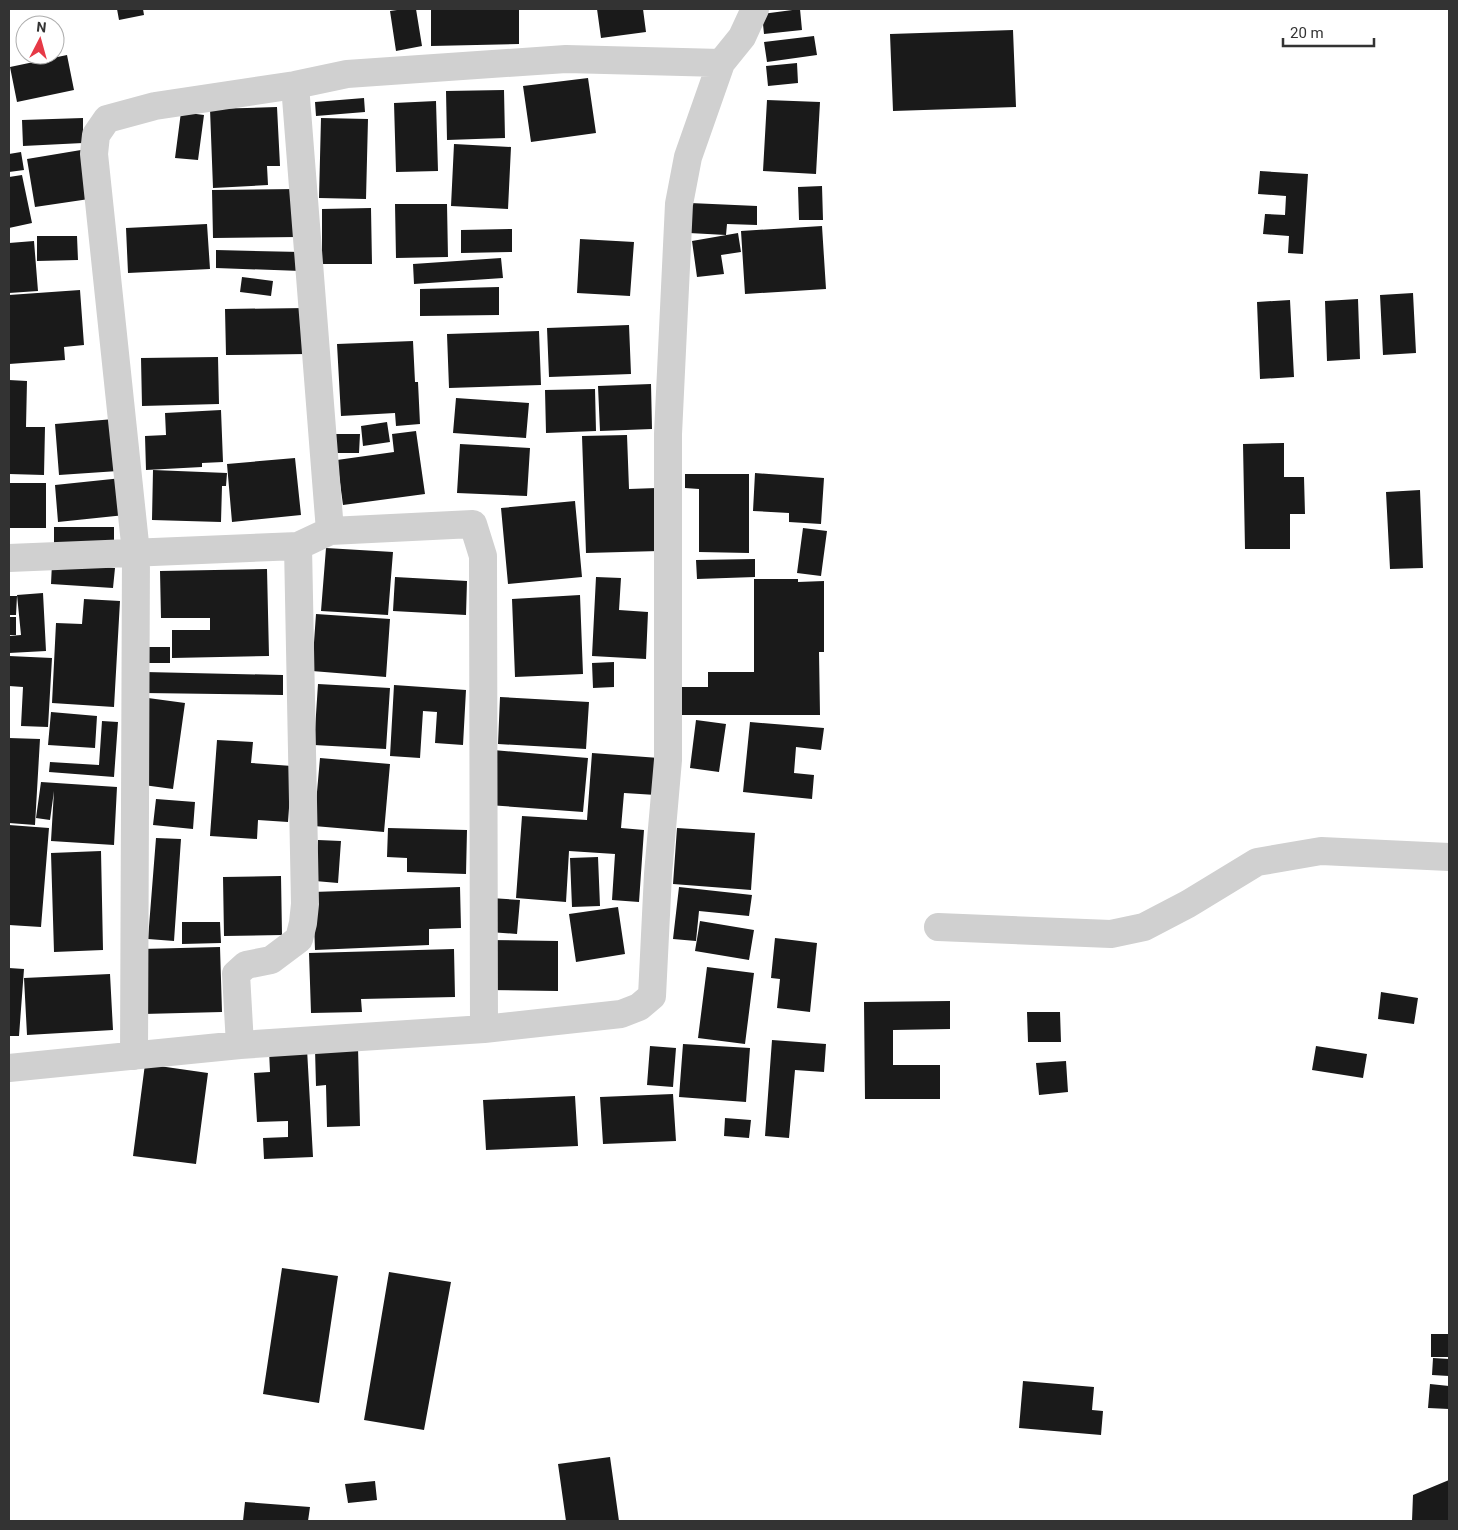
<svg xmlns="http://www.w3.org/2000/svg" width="1458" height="1530" font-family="Roboto,sans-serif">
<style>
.building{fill:#1a1a1a}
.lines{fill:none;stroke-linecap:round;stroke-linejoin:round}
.street{stroke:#d0d0d0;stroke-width:28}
</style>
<rect width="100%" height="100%" fill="#fff"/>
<!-- building -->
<path class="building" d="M117,9H143L144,15L119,20Z
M404,9H416L422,46L396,51L390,11Z
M431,9H519V44L431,46Z
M597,9H643L646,32L601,38Z
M800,9L802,30L764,34L762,14Z
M1013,30L1016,107L893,111L890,34Z
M814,36L817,55L767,62L764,42Z
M67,55L74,90L17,102L10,67Z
M797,63L798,83L768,86L766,66Z
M588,78L596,133L531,142L523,86Z
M504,90L505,138L447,140L446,91Z
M364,98L365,112L316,116L315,102Z
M767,100L820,102L816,174L763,171Z
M436,101L438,171L396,172L394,103Z
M277,107L280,166H267L268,185L213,188L210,109Z
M181,112L204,115L198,160L175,158Z
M83,118V143L23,146L22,120Z
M321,118L368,119L366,199L319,198Z
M454,144L511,147L508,209L451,206Z
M81,150L89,199L35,207L27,159Z
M21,152L24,170L9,172V154Z
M1260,171L1308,174L1303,254L1288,253L1289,236L1263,234L1265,214L1285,215L1286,196L1258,194Z
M22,175L32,223L9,228V177Z
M822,186L823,220H799L798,187Z
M297,189V237L213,238L212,190Z
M690,203L757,206V225L727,224L726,235L689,233Z
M395,204H447L448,257L396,258Z
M371,208L372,264H322V209Z
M207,224L210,269L128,273L126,228Z
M822,226L826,289L745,294L741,231Z
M512,229V252L461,253V230Z
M738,233L741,252L721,255L724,274L697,277L692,241Z
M37,236H77L78,260L37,261Z
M580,239L634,242L630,296L577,293Z
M34,241L38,291L9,293V243Z
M216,250L301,252V271L216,268Z
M501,258L503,278L414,284L413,264Z
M242,277L273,281L271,296L240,292Z
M499,287V315L420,316V289Z
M80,290L84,345L64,347L65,360L9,364V295Z
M1413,293L1416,353L1383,355L1380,295Z
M1358,299L1360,359L1327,361L1325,301Z
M1290,300L1294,377L1260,379L1257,302Z
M306,308V354L226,355L225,309Z
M629,325L631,374L549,377L547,328Z
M539,331L541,385L449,388L447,334Z
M413,341L415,382H418L420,424L396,426L395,413L341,416L337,344Z
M218,357L219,404L142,406L141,358Z
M9,380L27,381L26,427H45L44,475L9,474Z
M651,384L652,429L600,431L598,386Z
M595,389L596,431L546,433L545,390Z
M456,398L529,403L526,438L453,433Z
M221,410L223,462L202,463V467L146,470L145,436L166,435L165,413Z
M114,419L118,471L59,475L55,424Z
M387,422L390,442L363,446L361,426Z
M416,431L425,494L343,505L337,460L394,452L392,434Z
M333,434H360L359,453H332Z
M627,435L629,489L657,488L659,551L586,553L582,436Z
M1284,443V477H1304L1305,514H1290V549H1245L1243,444Z
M460,444L530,448L527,496L457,493Z
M295,458L301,515L232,522L227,464Z
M153,470L227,473L226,486H222L221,522L152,520Z
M755,473L824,478L821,524L789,522V513L753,511Z
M685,474H749V553L699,552V489L685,488Z
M122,478L125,515L58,522L55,485Z
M9,483H46V528H9Z
M1420,490L1423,568L1390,569L1386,492Z
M575,501L582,577L508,584L501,508Z
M54,527H114V551H54Z
M803,528L827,531L821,576L797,573Z
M326,548L393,552L388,615L321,611Z
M755,559V577L697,579L696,560Z
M52,563L115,568L113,588L51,584Z
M267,569L269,656L172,658V630H210V618H161L160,571Z
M395,577L467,581L466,615L393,611Z
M596,577L621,578L619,610L648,612L646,659L592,656Z
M754,579H798V582L824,581V652H819L820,715H681L680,687H708V672H754Z
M43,593L46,651L9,653V636L21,635L17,595Z
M580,595L583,674L515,677L512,599Z
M9,596H17L16,615H9Z
M84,599L120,601L114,707L52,703L56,623L82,624Z
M316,614L390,619L386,677L312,671Z
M9,617H16V635H9Z
M146,647H170V663H146Z
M9,656L52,658L48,727L21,726L23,687L9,686Z
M614,662V687L593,688L592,663Z
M145,672L283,675V695L144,693Z
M318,684L390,688L386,749L314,745Z
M394,685L466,690L463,745L435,743L437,712L423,711L420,758L390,756Z
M500,697L589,702L586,749L498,744Z
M148,698L185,703L173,789L136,784Z
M51,712L97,716L95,748L48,745Z
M696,720L726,724L719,772L690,768Z
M102,721L118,722L114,777L49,772L50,762L99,765Z
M750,722L824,728L821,750L796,747L794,773L814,775L812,799L743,792Z
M9,738L40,739L35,825L9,823Z
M217,740L253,742L251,763L292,766L288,822L258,820L257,839L210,836Z
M493,750L588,758L583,812L488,805Z
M592,753L659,758L656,795L624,793L621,828L644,830L639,902L612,900L615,854L569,851L566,902L516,898L522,816L587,820Z
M320,758L390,764L384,832L314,826Z
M41,782L117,787L114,845L51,841L54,791L50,820L36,818Z
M156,799L195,802L193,829L153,825Z
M9,825L49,828L41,927L9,925Z
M388,828L467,830L466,874L407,872V858L387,857Z
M677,828L755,833L751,890L673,884Z
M156,838L181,839L174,941L148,939Z
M318,840L341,841L338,883L315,881Z
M101,851L103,950L54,952L51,853Z
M598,857L600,906L572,907L570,858Z
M281,876L282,935L224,936L223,877Z
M460,887L461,928L429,929V945L315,950L313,892Z
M679,887L752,895L749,916L699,911L696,941L673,939Z
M491,898L520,900L517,934L489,932Z
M618,907L625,954L576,962L569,914Z
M700,921L754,930L749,960L695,951Z
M182,922H220L221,943L182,944Z
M775,938L817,943L810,1012L777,1008L780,979L771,978Z
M486,940L558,941V991L485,990Z
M220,947L222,1012L143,1014L141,949Z
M454,949L455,997L361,999L362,1012L311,1013L309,953Z
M707,967L754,973L745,1044L698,1038Z
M9,968L24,969L19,1036H9Z
M110,974L113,1030L27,1035L24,978Z
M1381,992L1418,998L1414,1024L1378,1019Z
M950,1001V1029L893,1030V1065H940V1099H865L864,1002Z
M1027,1012H1060L1061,1042H1028Z
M772,1040L826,1044L824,1072L795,1070L789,1138L765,1136Z
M683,1044L750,1048L746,1102L679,1097Z
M650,1046L676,1048L673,1087L647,1085Z
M1316,1046L1367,1054L1363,1078L1312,1070Z
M358,1047L360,1126L327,1127L326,1085L316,1086L315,1049Z
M307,1049L313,1157L264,1159L263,1138L288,1137V1121L257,1122L254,1073L270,1072L269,1050Z
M1066,1061L1068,1092L1039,1095L1036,1063Z
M145,1064L208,1073L196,1164L133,1156Z
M673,1094L676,1141L603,1144L600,1097Z
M575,1096L578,1146L486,1150L483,1100Z
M725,1118L751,1120L749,1138L724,1136Z
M282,1268L338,1276L319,1403L263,1394Z
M389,1272L451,1282L424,1430L364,1420Z
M1431,1334H1449V1357H1431Z
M1433,1358L1449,1359V1376L1432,1375Z
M1023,1381L1094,1387L1092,1410L1103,1411L1101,1435L1019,1428Z
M1430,1384L1449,1386V1409L1428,1408Z
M610,1457L619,1521H566L558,1464Z
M1449,1480V1521H1412L1413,1495Z
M375,1481L377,1500L348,1503L345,1484Z
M245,1502L310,1507L308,1521H243Z"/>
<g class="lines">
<!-- street -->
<path class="street" d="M295,85L330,531
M9,558L298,546L330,531L473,524L483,556L484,1029
M938,927L1111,934L1144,927L1188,904L1257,862L1321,851L1449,857
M240,1045L236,974L246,965L271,960L299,939L303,923L305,904L298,546
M134,1056L136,553L94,154L96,135L107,119L155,106L295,85L347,74L566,59L721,63
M9,1068L240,1045L484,1029L621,1014L639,1007L652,996L658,874L668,760V434L679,204L688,157L721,63L742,37L755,9"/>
</g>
<!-- border -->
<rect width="1458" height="1530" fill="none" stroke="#333333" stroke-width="20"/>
<!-- north arrow -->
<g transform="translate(40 40) rotate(6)"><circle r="24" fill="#ffffff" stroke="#adadad"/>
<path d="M0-4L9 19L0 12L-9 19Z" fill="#e63946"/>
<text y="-8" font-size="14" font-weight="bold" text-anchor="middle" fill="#333333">N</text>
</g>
<!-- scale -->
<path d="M1283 38v8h91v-8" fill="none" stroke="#333333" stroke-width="2.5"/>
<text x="1290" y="38" font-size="15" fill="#333333" stroke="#ffffff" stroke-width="4" paint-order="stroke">20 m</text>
</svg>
